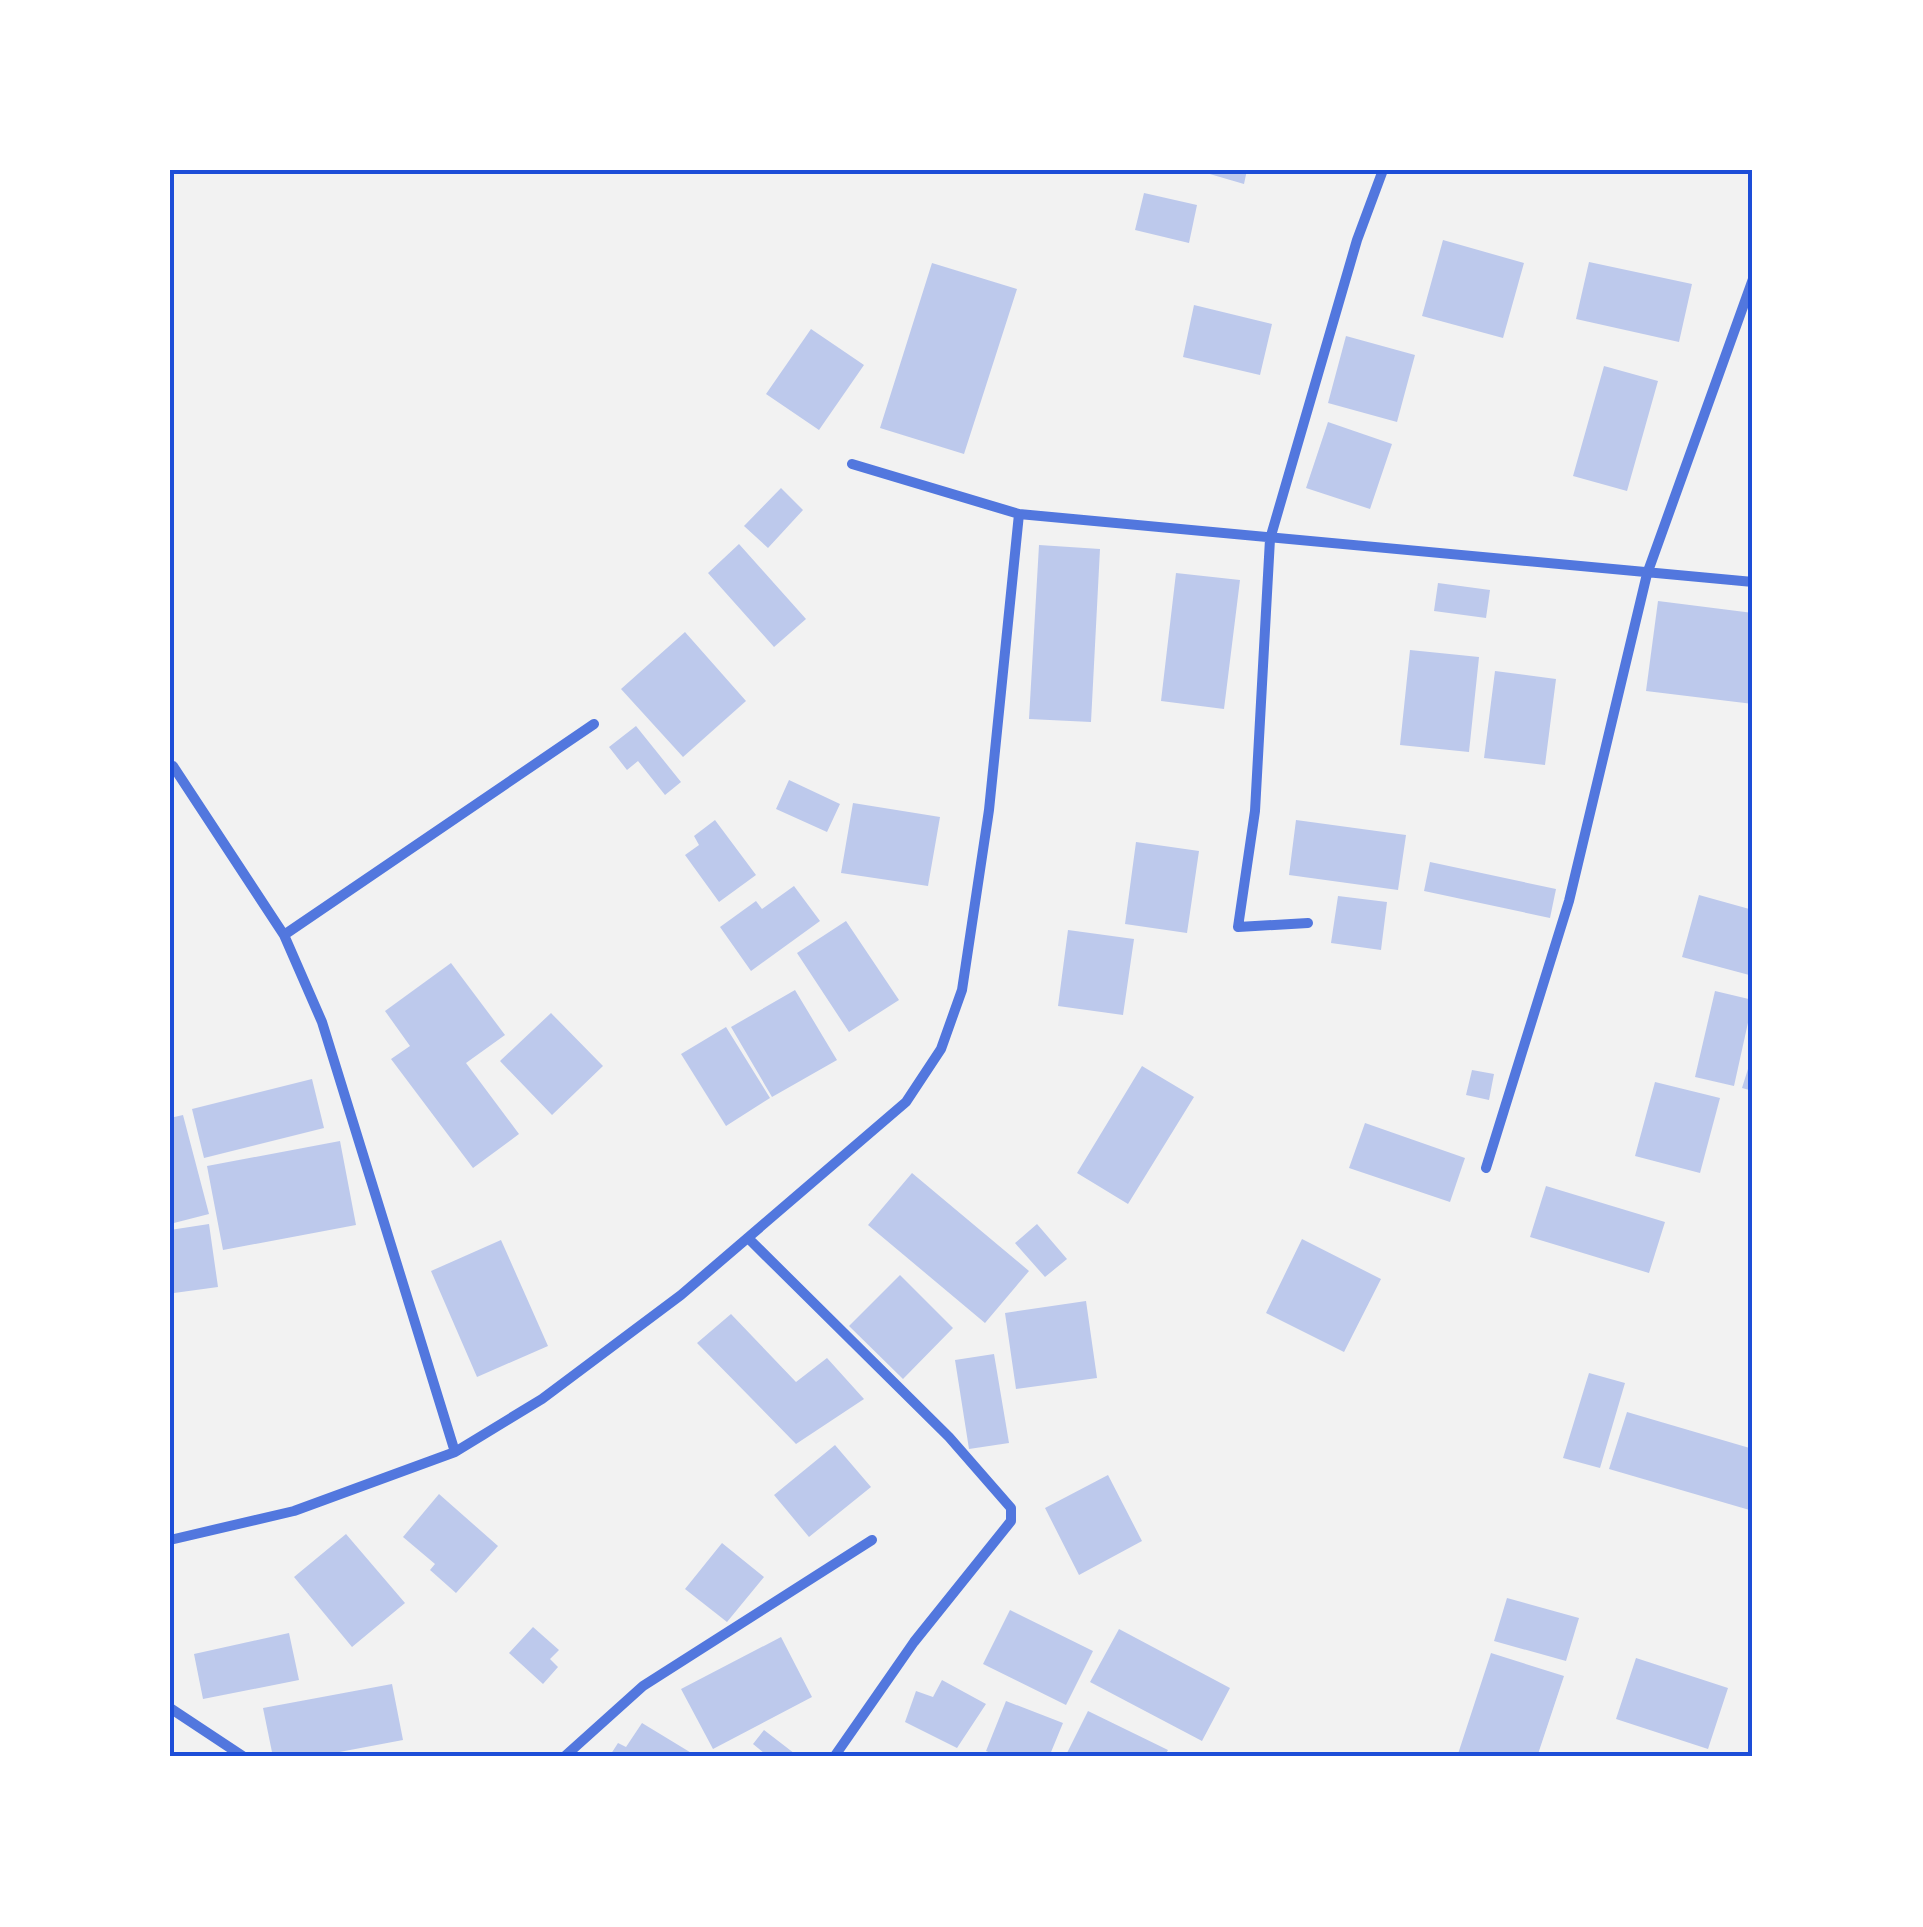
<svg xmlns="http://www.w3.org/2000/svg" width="1923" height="1927" font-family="Georgia,serif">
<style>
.building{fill:#bdc9ec}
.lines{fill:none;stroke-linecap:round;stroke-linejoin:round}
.minor{stroke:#5277de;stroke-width:10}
.neatline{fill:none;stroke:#1d4ed8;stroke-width:4}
</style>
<rect width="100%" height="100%" fill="#f2f2f2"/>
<!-- building -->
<path class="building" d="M1196,170H1247L1244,184Z
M1144,193L1197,205L1189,243L1135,230Z
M1443,240L1524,263L1503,338L1422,316Z
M1589,262L1692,284L1679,342L1576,319Z
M932,263L1017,289L964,454L880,428Z
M1194,305L1272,324L1260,375L1183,357Z
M811,329L864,365L819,430L766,394Z
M1346,336L1415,355L1397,422L1328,403Z
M1604,366L1658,381L1627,491L1573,476Z
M1328,422L1392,444L1370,509L1306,488Z
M781,488L803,510L768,548L744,526Z
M739,544L806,619L774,647L708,573Z
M1039,545L1100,549L1091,722L1029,719Z
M1176,573L1240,580L1224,709L1161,701Z
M1438,583L1490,590L1486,618L1434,611Z
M1658,601L1753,613V704L1646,691Z
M685,632L746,701L683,757L621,689Z
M1410,650L1479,657L1469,752L1400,745Z
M1495,671L1556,679L1545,765L1484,758Z
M636,726L681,782L665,795L638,761L627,770L609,747Z
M789,780L840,804L827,832L776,809Z
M853,803L940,817L928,886L841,873Z
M715,820L756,875L719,902L685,855L699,845L694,836Z
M1296,820L1406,835L1398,890L1289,875Z
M1136,842L1199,851L1187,933L1125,924Z
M1430,862L1556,889L1550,918L1424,891Z
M794,886L820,921L751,971L720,927L756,901L762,909Z
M1699,895L1753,910V976L1682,957Z
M1338,896L1387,902L1381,950L1331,943Z
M846,921L899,1000L849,1032L797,953Z
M1068,930L1134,939L1123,1015L1058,1006Z
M451,963L505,1035L466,1063L519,1134L473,1168L391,1059L410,1046L385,1011Z
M795,990L837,1060L772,1097L731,1027Z
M1715,991L1753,1000L1734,1086L1695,1077Z
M551,1013L603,1066L552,1115L500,1061Z
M726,1027L770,1098L726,1126L681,1054Z
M1753,1053V1091L1742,1088Z
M1142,1066L1194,1097L1128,1204L1077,1173Z
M1472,1070L1494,1074L1489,1100L1466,1095Z
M312,1079L324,1128L204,1158L192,1109Z
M1655,1082L1720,1098L1700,1173L1635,1156Z
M183,1115L209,1214L170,1224V1118Z
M1365,1123L1465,1158L1450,1202L1349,1168Z
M340,1141L356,1225L223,1250L207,1166Z
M912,1173L1029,1271L985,1323L868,1225Z
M1546,1186L1665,1222L1649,1273L1530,1237Z
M209,1224L218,1287L174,1293L170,1230Z
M1037,1224L1067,1259L1045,1277L1015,1243Z
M1302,1239L1381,1279L1344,1352L1266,1313Z
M501,1240L548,1346L477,1377L431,1271Z
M900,1275L953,1328L903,1379L849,1326Z
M1086,1301L1097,1378L1016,1389L1005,1313Z
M731,1314L796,1382L827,1358L864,1399L796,1444L697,1343Z
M994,1354L1009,1443L969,1449L955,1360Z
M1589,1373L1625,1383L1600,1468L1563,1458Z
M1627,1412L1753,1449V1511L1609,1469Z
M835,1445L871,1487L809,1537L774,1495Z
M1108,1475L1142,1541L1079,1575L1045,1508Z
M439,1494L498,1546L456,1593L430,1570L435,1564L403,1537Z
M346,1534L405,1603L352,1647L294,1577Z
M722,1543L764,1577L727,1622L685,1589Z
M1507,1598L1579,1618L1566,1661L1494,1641Z
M1010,1610L1093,1651L1066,1705L983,1664Z
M533,1627L559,1650L550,1659L558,1667L543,1684L509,1653Z
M1119,1629L1230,1688L1202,1741L1090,1682Z
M289,1633L299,1680L203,1699L194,1654Z
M781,1637L812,1697L713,1749L681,1689Z
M1491,1653L1564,1676L1537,1757H1457Z
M1636,1658L1728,1688L1708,1749L1616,1719Z
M942,1680L986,1704L957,1748L905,1722L916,1691L933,1697Z
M392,1684L403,1740L313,1757H273L263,1708Z
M1006,1701L1063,1723L1049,1757H1000L986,1751Z
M1088,1711L1168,1750L1164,1757H1065Z
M642,1723L698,1757H609L618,1743L626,1747Z
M764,1730L799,1757H769L753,1744Z"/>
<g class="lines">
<!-- minor -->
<path class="minor" d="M852,464L1019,514L1753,582
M170,767L173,766L284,935L322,1022L455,1452
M1308,923L1238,927L1255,811L1270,539L1357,240L1383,170
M284,935L594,724
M1486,1168L1569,901L1647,574L1753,279
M748,1238L949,1437L1011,1508V1521L914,1642L834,1757
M170,1540L294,1511L455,1452L542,1399L681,1295L906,1102L941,1049L962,990L989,810L1019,514
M170,1708L244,1757
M564,1757L643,1686L872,1540"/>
</g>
<!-- border -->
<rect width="1923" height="1927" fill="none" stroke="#ffffff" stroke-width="345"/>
<rect x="172" y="172" width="1578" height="1582" class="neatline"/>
</svg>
